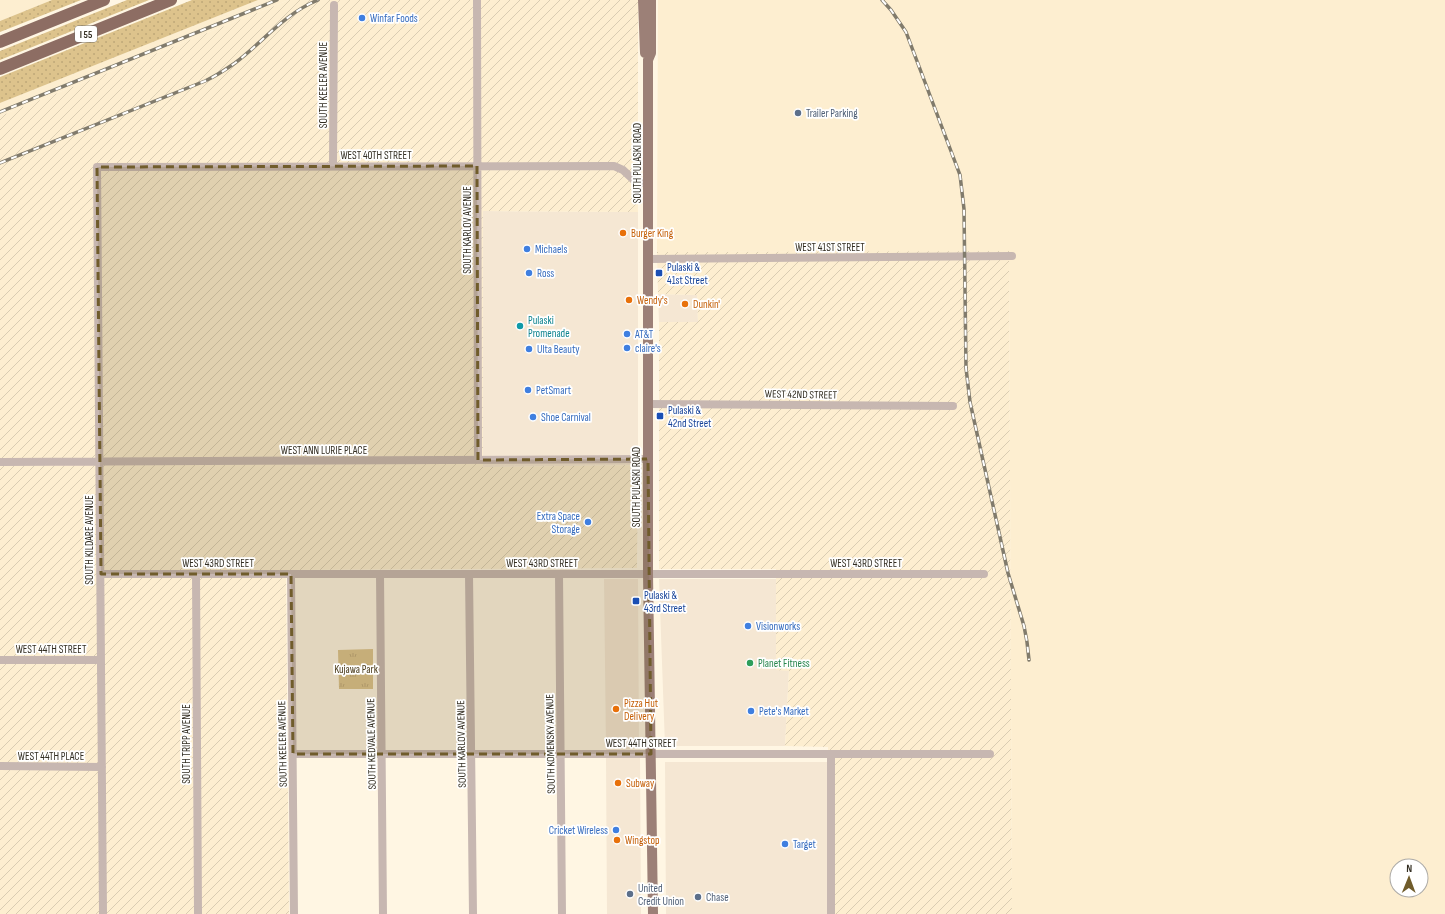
<svg xmlns="http://www.w3.org/2000/svg" width="1445" height="914" font-family="'Sofia Sans Condensed',sans-serif">
<style>
.commercial{fill:#f5e7d3}
.industrial{fill:url(#industrial-furrows)}
.built{fill:#fdeed0;fill-rule:evenodd}
.grass{fill:url(#grass-dots)}
.park{fill:url(#park-tufts)}
.lines{fill:none;stroke-linecap:round;stroke-linejoin:round}
.minor{stroke:#c7b7b1;stroke-width:8}
.major{stroke:#9c8077;stroke-width:10}
.highway{stroke:#8d6d63;stroke-width:12}
.rail-casing{stroke:#817b6c;stroke-width:3.5}
.rail{stroke:#fff;stroke-width:2;stroke-dasharray:6;stroke-linecap:butt}
.marked{fill:#705c2b;fill-opacity:0.2;stroke:#705c2b;stroke-width:3;stroke-dasharray:8 5;stroke-linejoin:round}
.shop-dot{fill:#3f7fe0;stroke:#fff;stroke-width:1.5}
.service-dot{fill:#5c6f8a;stroke:#fff;stroke-width:1.5}
.food-dot{fill:#e8710a;stroke:#fff;stroke-width:1.5}
.transit-dot{fill:#1a4fb4;stroke:#fff;stroke-width:1.5}
.culture-dot{fill:#0f9aa8;stroke:#fff;stroke-width:1.5}
.leisure-dot{fill:#2e9e5b;stroke:#fff;stroke-width:1.5}
.labels{text-anchor:middle;stroke-width:3.5;stroke-linejoin:round;paint-order:stroke}
.shield{fill:#fff;stroke:#706d64;stroke-width:1}
.shield-label{font-size:10px;font-weight:bold;fill:#332e22}
.shop-label{font-size:11px;fill:#366cbe;stroke:#fff;text-anchor:start}
.street-label{font-size:11px;fill:#332e22;stroke:#fff}
.service-label{font-size:11px;fill:#4e5e75;stroke:#fff;text-anchor:start}
.food-label{font-size:11px;fill:#c56008;stroke:#fff;text-anchor:start}
.transit-label{font-size:11px;fill:#164399;stroke:#fff;text-anchor:start}
.culture-label{font-size:11px;fill:#0d838f;stroke:#fff;text-anchor:start}
.leisure-label{font-size:11px;fill:#27864d;stroke:#fff;text-anchor:start}
.park-label{font-size:11px;fill:#493a19;stroke:#fff}
</style>
<defs>
<pattern id="industrial-furrows" width="10" height="10" patternUnits="userSpaceOnUse"><rect width="10" height="10" fill="#fdeed0"/><path d="M-1 1l2-2M0 10L10 0M9 11l2-2" fill="none" stroke="#d9ccb2"/></pattern>
<pattern id="grass-dots" width="8" height="8" patternUnits="userSpaceOnUse"><rect width="8" height="8" fill="#ddc38c"/><path d="M2 2h.1M6 6h.1" fill="none" stroke="#bea878" stroke-width="1.8" stroke-linecap="round"/></pattern>
<pattern id="park-tufts" width="24" height="20" patternUnits="userSpaceOnUse"><rect width="24" height="20" fill="#ddc38c"/><path d="M3 7l-1-3M5 7V3M7 7l1-3M15 17l-1-3M17 17v-4M19 17l1-3" fill="none" stroke="#bea878"/></pattern>
</defs>
<rect width="100%" height="100%" fill="#fff6e3"/>
<!-- commercial -->
<path class="commercial" d="M483,211L638,212V465L483,467Z
M658,294L697,295L698,322H659Z
M604,579H638L639,748L624,750H606Z
M659,579H776V670H789L785,746H665Z
M606,758H640L641,914H607Z
M665,762H828L830,914H666Z"/>
<!-- industrial -->
<path class="industrial" d="M289,0H638V212L483,211V467L638,465L637,568L286,570L289,914H0V116Z
M1009,250L1012,914H830L828,747L785,746L789,671L776,670V569H659V322H698L697,295L658,294L657,252Z"/>
<!-- built -->
<path class="built" d="M0,0H52L0,21Z
M258,0H289L0,116V103Z
M658,0H1445V914H1012L1009,251L657,252ZM1397,866H1421V890H1397Z"/>
<!-- grass -->
<path class="grass" d="M52,0H81L0,32V21Z
M127,0H149L0,60V51Z
M192,0H258L0,103V77Z"/>
<!-- park -->
<path class="park" d="M373,649V689H339L338,650Z"/>
<g class="lines">
<!-- minor -->
<path class="minor" d="M477,0L478,460
M333,166L334,5
M649,259L1012,256
M648,404L953,406
M0,462L648,459
M101,574H984
M196,574L198,914
M291,574L294,914
M380,574L383,914
M469,574L473,914
M559,574L562,914
M0,660H101
M293,754H990
M831,754V914
M0,766L102,767
M103,914L97,167L614,166L623,170L637,183H649"/>
<!-- major -->
<path class="major" d="M643,0L645,53
M651,0V53L648,60V574L653,914"/>
<!-- highway -->
<path class="highway" d="M0,42L104,0
M0,69L171,0"/>
<defs>
<path id="rail" d="M882,0L891,10L906,32L960,175L964,209L966,368L970,402L1008,573L1024,626L1027,642L1029,660
M0,112L277,0
M0,163L205,81C216,76 225,70 235,63C263,42 284,14 318,0"/>
</defs>
<!-- rail casing -->
<use href="#rail" class="rail-casing"/>
<!-- rail -->
<use href="#rail" class="rail"/>
</g>
<!-- marked area -->
<path class="marked" d="M477,166L478,460L648,459L651,754H293L291,574H101L97,167Z"/>
<!-- markers -->
<g class="shop-dot">
<circle cx="362" cy="18" r="4"/>
<circle cx="527" cy="249" r="4"/>
<circle cx="529" cy="273" r="4"/>
<circle cx="627" cy="334" r="4"/>
<circle cx="627" cy="348" r="4"/>
<circle cx="529" cy="349" r="4"/>
<circle cx="528" cy="390" r="4"/>
<circle cx="533" cy="417" r="4"/>
<circle cx="588" cy="522" r="4"/>
<circle cx="748" cy="626" r="4"/>
<circle cx="751" cy="711" r="4"/>
<circle cx="616" cy="830" r="4"/>
<circle cx="785" cy="844" r="4"/>
</g>
<g class="service-dot">
<circle cx="798" cy="113" r="4"/>
<circle cx="630" cy="894" r="4"/>
<circle cx="698" cy="897" r="4"/>
</g>
<g class="food-dot">
<circle cx="623" cy="233" r="4"/>
<circle cx="629" cy="300" r="4"/>
<circle cx="685" cy="304" r="4"/>
<circle cx="616" cy="709" r="4"/>
<circle cx="618" cy="783" r="4"/>
<circle cx="617" cy="840" r="4"/>
</g>
<g class="transit-dot">
<rect x="655" y="269" width="8" height="8" rx="2"/>
<rect x="656" y="412" width="8" height="8" rx="2"/>
<rect x="632" y="597" width="8" height="8" rx="2"/>
</g>
<circle class="culture-dot" cx="520" cy="326" r="4"/>
<circle class="leisure-dot" cx="750" cy="663" r="4"/>
<g class="labels">
<!-- shield labels -->
<rect class="shield" x="75" y="26" width="22" height="16" rx="3"/>
<g class="shield-label">
<text x="86" y="38">I 55</text>
</g>
<!-- shop labels -->
<g class="shop-label">
<text x="370" y="22">Winfar Foods</text>
<text x="535" y="253">Michaels</text>
<text x="537" y="277">Ross</text>
<text x="635" y="338">AT&amp;T</text>
<text x="635" y="352">claire's</text>
<text x="537" y="353">Ulta Beauty</text>
<text x="536" y="394">PetSmart</text>
<text x="541" y="421">Shoe Carnival</text>
<text x="580" y="520" text-anchor="end">Extra Space<tspan x="580" dy="13">Storage</tspan></text>
<text x="756" y="630">Visionworks</text>
<text x="759" y="715">Pete's Market</text>
<text x="608" y="834" text-anchor="end">Cricket Wireless</text>
<text x="793" y="848">Target</text>
</g>
<!-- street labels -->
<g class="street-label">
<text transform="translate(323 85) rotate(-90)" y="4">SOUTH KEELER AVENUE</text>
<text x="376" y="159">WEST 40TH STREET</text>
<text transform="translate(637 163) rotate(-90)" y="4">SOUTH PULASKI ROAD</text>
<text transform="translate(467 230) rotate(-90)" y="4">SOUTH KARLOV AVENUE</text>
<text x="830" y="251">WEST 41ST STREET</text>
<text transform="translate(801 394) rotate(1)" y="4">WEST 42ND STREET</text>
<text x="324" y="454">WEST ANN LURIE PLACE</text>
<text transform="translate(636 487) rotate(-90)" y="4">SOUTH PULASKI ROAD</text>
<text transform="translate(89 540) rotate(-90)" y="4">SOUTH KILDARE AVENUE</text>
<text x="218" y="567">WEST 43RD STREET</text>
<text x="542" y="567">WEST 43RD STREET</text>
<text x="866" y="567">WEST 43RD STREET</text>
<text x="51" y="653">WEST 44TH STREET</text>
<text x="641" y="747">WEST 44TH STREET</text>
<text transform="translate(186 744) rotate(-90)" y="4">SOUTH TRIPP AVENUE</text>
<text transform="translate(282 744) rotate(-91)" y="4">SOUTH KEELER AVENUE</text>
<text transform="translate(371 744) rotate(-91)" y="4">SOUTH KEDVALE AVENUE</text>
<text transform="translate(461 744) rotate(-91)" y="4">SOUTH KARLOV AVENUE</text>
<text transform="translate(550 744) rotate(-91)" y="4">SOUTH KOMENSKY AVENUE</text>
<text x="51" y="760">WEST 44TH PLACE</text>
</g>
<!-- service labels -->
<g class="service-label">
<text x="806" y="117">Trailer Parking</text>
<text x="638" y="892">United<tspan x="638" dy="13">Credit Union</tspan></text>
<text x="706" y="901">Chase</text>
</g>
<!-- food labels -->
<g class="food-label">
<text x="631" y="237">Burger King</text>
<text x="637" y="304">Wendy's</text>
<text x="693" y="308">Dunkin'</text>
<text x="624" y="707">Pizza Hut<tspan x="624" dy="13">Delivery</tspan></text>
<text x="626" y="787">Subway</text>
<text x="625" y="844">Wingstop</text>
</g>
<!-- transit labels -->
<g class="transit-label">
<text x="667" y="271">Pulaski &amp;<tspan x="667" dy="13">41st Street</tspan></text>
<text x="668" y="414">Pulaski &amp;<tspan x="668" dy="13">42nd Street</tspan></text>
<text x="644" y="599">Pulaski &amp;<tspan x="644" dy="13">43rd Street</tspan></text>
</g>
<!-- culture labels -->
<g class="culture-label">
<text x="528" y="324">Pulaski<tspan x="528" dy="13">Promenade</tspan></text>
</g>
<!-- leisure labels -->
<g class="leisure-label">
<text x="758" y="667">Planet Fitness</text>
</g>
<!-- park labels -->
<g class="park-label">
<text x="356" y="673">Kujawa Park</text>
</g>
</g>
<!-- north arrow -->
<g transform="translate(1409 878) rotate(1)"><circle r="19" fill="#ffffff" stroke="#adaba7"/>
<path d="M0-3L7 15L0 10L-7 15Z" fill="#705c2b"/>
<text y="-6" font-size="11" font-weight="bold" text-anchor="middle" fill="#332e22">N</text>
</g>
</svg>
